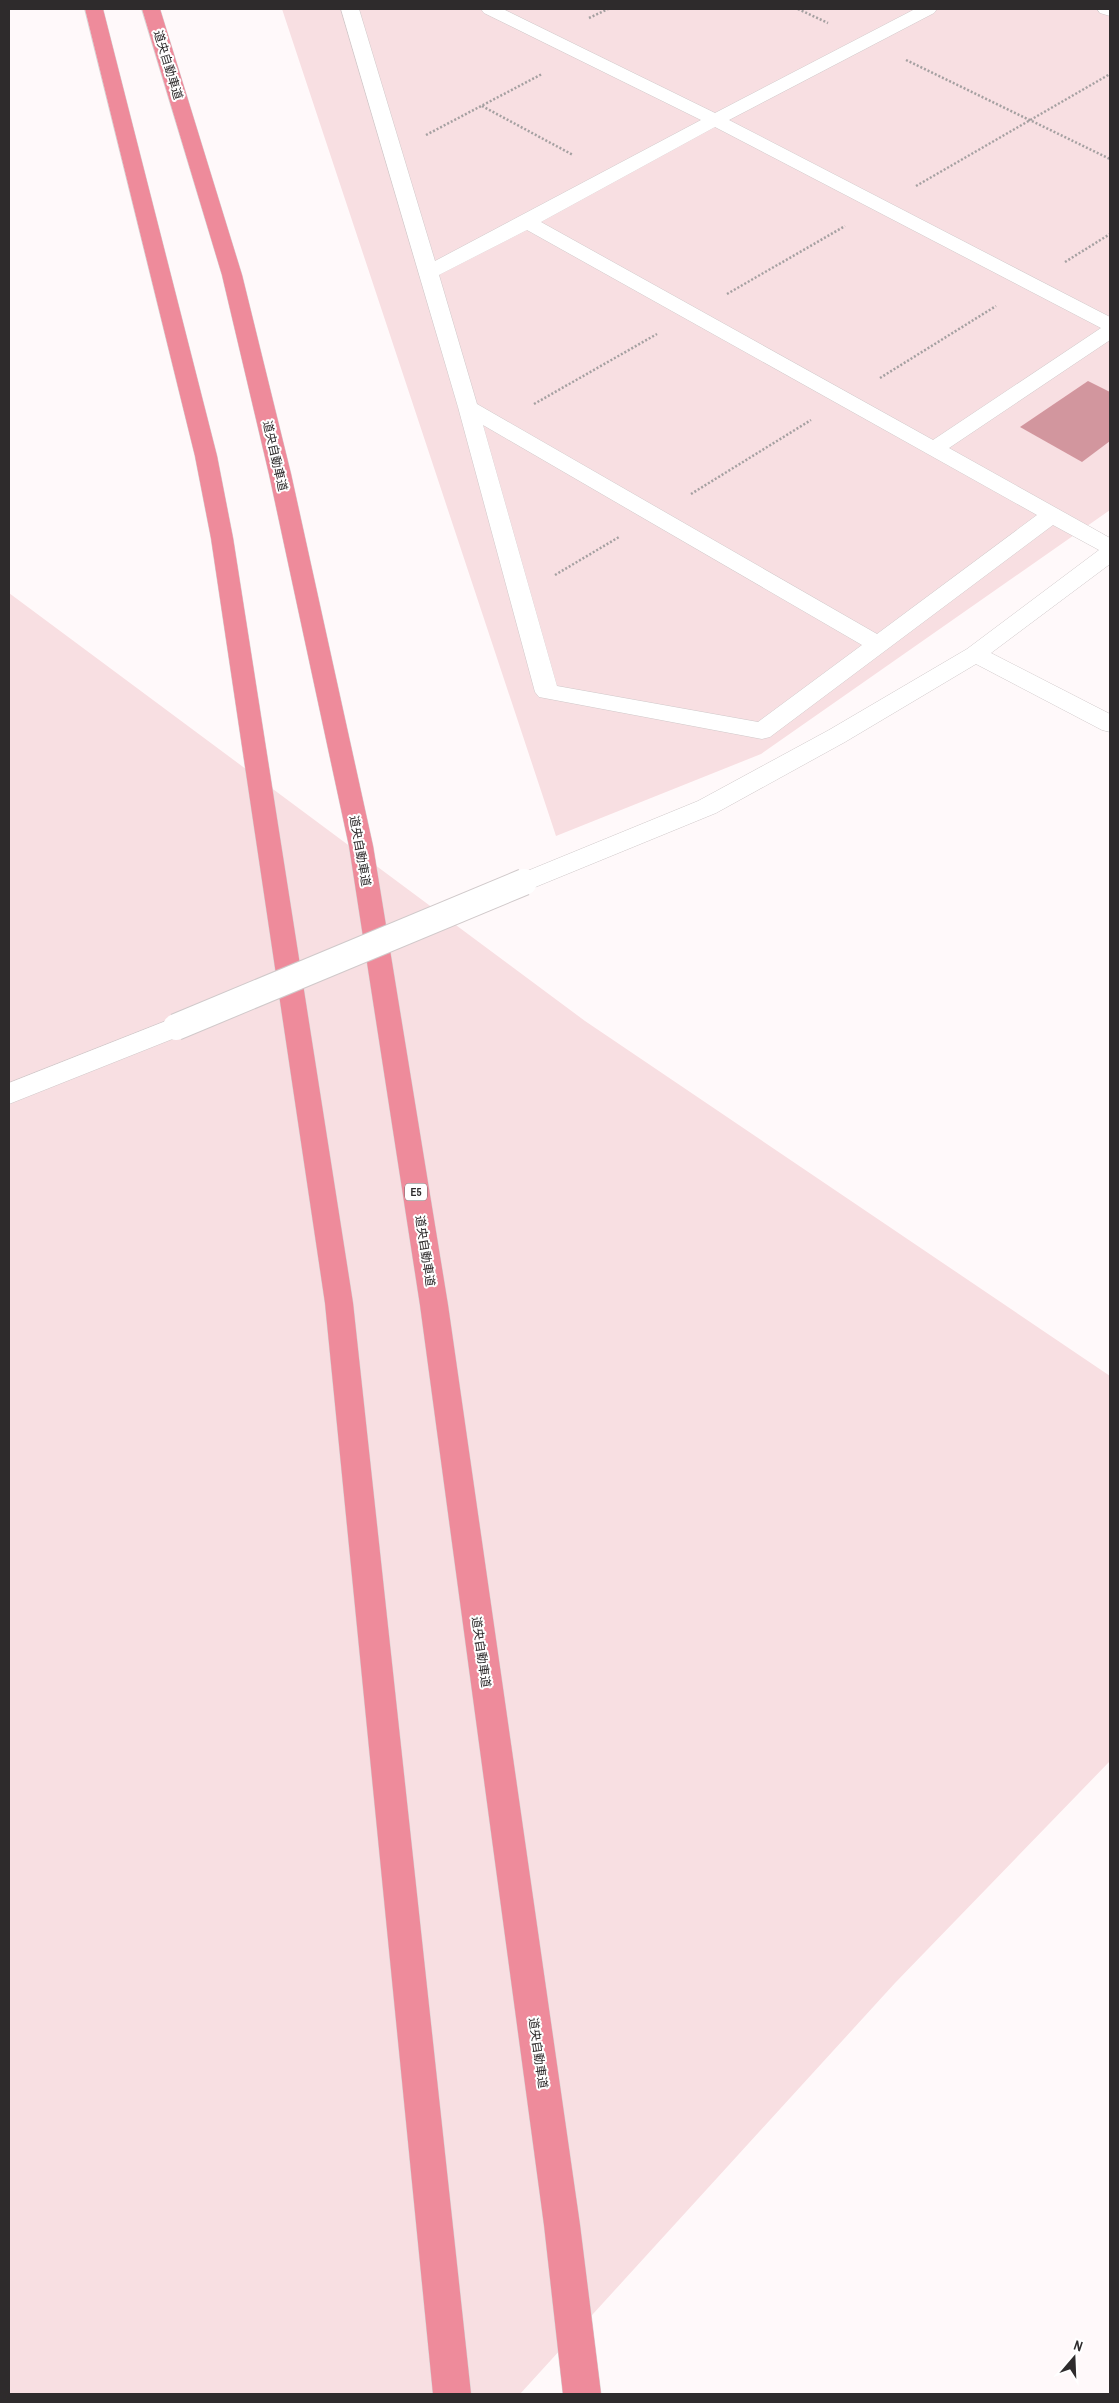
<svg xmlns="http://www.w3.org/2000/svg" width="1119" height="2403" font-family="'Archivo Narrow','Noto Sans JP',sans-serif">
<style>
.green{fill:#f8dfe2}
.water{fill:#d2969e}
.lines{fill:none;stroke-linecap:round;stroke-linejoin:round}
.minor-casing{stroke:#d0c9ca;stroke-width:1}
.highway-casing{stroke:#d5d5d5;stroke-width:1}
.path{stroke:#a5a0a1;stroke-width:2.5;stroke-dasharray:2 2;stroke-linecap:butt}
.minor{fill:#fff;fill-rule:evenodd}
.highway{fill:#ee8b9b;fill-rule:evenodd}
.minor-bridge-casing{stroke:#d0c9ca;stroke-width:28;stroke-linecap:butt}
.minor-bridge{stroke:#fff;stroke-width:26}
.labels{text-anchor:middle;stroke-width:4;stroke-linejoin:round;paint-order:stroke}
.shield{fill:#fff;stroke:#6d6b6b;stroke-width:1}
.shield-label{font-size:11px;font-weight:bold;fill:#2e2b2c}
.street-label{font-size:12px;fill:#2e2b2c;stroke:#fff}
</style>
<rect width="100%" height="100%" fill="#fff9fa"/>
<!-- green -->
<path class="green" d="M282,9H1110V510L761,754L556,836Z
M9,593L585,1021L1110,1376V1761L895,1983L520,2394H9Z"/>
<!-- water -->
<path class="water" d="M1088,381L1110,392V441L1082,462L1020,427Z"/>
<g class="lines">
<defs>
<path id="minor" d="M341,9H359L435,261L701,120L484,13L481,9H503L715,113L915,9H937L934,13L729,120L1110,317V340L949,448L1110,538V564L991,653L1110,714V732L1102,730L976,664L845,742L716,813L533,888L524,891L515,888L512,882L515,876L698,801L829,730L967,649L1099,550L1053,525L770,737L762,739L539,697L535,692L458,407ZM715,127L1101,328L933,440L541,222ZM527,230L1037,515L877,634L477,404L439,275ZM483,425L862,645L758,722L557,686Z
M1097,9H1110V16L1100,13Z
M176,1017L185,1020L189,1027L185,1034L9,1104V1083Z"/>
<path id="highway" d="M85,9H103L217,456L233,538L353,1303L471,2394H433L325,1303L211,538L195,456Z
M142,9H160L242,275L291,474L373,846L448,1305L580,2225L601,2394H563L544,2225L420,1305L349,846L269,474L222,275Z"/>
</defs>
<!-- minor casing -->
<use href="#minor" class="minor-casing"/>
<!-- highway casing -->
<use href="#highway" class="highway-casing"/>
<!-- path -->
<path class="path" d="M798,9L828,23
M589,18L608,9
M906,60L1110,159
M482,106L573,155
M426,135L542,74
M916,186L1110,74
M1065,262L1110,234
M727,294L845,226
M880,378L996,306
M534,404L657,334
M691,494L811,420
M555,575L619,537"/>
<!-- minor -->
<use href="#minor" class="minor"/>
<!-- highway -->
<use href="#highway" class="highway"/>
<defs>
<path id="minor-bridge" d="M176,1027L524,882"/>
</defs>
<!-- minor-bridge casing -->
<use href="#minor-bridge" class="minor-bridge-casing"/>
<!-- minor-bridge -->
<use href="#minor-bridge" class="minor-bridge"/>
</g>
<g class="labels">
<!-- shield labels -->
<rect class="shield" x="405" y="1183.5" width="22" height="17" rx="4"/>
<g class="shield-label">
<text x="416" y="1196">E5</text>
</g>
<!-- street labels -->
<g class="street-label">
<text transform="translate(168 65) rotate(73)" y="4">道央自動車道</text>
<text transform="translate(275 456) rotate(77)" y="4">道央自動車道</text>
<text transform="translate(360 851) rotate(80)" y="4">道央自動車道</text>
<text transform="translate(425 1251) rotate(81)" y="4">道央自動車道</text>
<text transform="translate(481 1652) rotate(82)" y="4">道央自動車道</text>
<text transform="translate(538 2053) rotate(82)" y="4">道央自動車道</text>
</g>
</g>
<!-- border -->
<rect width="1119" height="2403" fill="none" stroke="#2e2b2c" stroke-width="20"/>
<!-- north arrow -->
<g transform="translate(1074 2358) rotate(19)" stroke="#ffffff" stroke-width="4" paint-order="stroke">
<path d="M0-4L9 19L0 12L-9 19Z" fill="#2e2b2c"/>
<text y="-8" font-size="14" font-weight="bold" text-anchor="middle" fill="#2e2b2c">N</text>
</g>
</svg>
